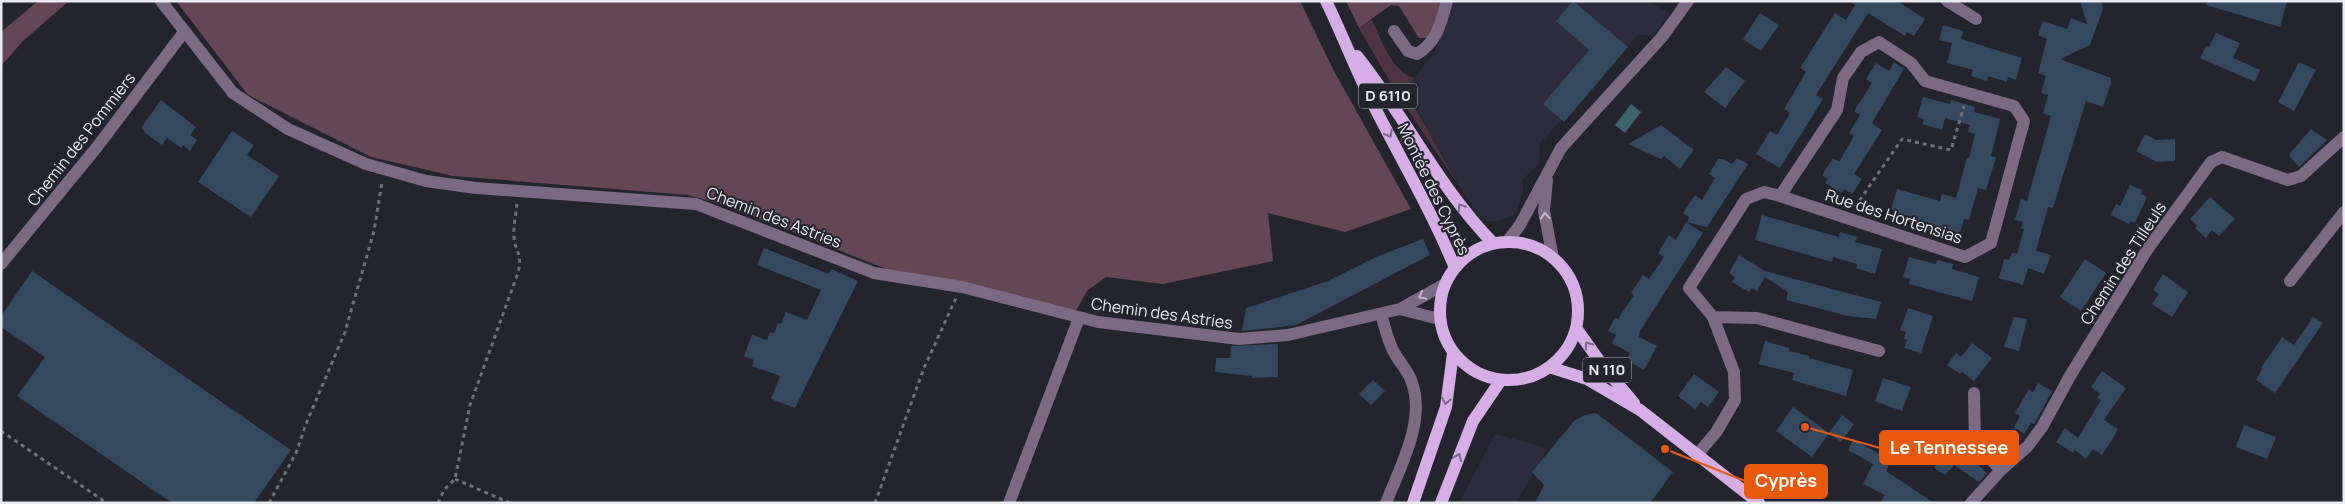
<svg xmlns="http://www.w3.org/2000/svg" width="2345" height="504" font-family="Manrope,sans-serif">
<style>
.built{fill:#2c2c3c}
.green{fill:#503442}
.forest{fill:#644654}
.water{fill:#3d636d}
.building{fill:#34495f}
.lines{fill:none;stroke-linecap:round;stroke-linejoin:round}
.path{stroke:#70717a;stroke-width:3;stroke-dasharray:4 4;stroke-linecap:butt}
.minor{stroke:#7c6984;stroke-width:12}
.major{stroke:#d6ade6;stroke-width:12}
.oneway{stroke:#7c688a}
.oneway2{stroke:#c3bdcb}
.labels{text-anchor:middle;stroke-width:4;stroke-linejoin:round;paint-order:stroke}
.shield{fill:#23242e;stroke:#aeafb6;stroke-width:1}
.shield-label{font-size:15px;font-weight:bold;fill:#e9eaf1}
.street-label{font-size:16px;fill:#e9eaf1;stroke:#23242e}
.leader{fill:none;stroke:#e8590c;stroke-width:2}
.callout-dot{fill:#e8590c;stroke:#23242e;stroke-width:2}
.callout{fill:#e8590c;stroke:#e8590c;stroke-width:2}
.callout-label{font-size:18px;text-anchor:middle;font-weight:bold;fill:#fff}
</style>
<rect width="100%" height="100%" fill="#23242e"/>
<!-- built -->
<path class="built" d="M1453,1H1647L1670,13L1653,36L1638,34L1564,122L1561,120L1540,143L1539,164L1523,179V190L1518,208L1514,215L1497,221H1485L1479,217L1457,183L1405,89L1437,49Z
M1495,434L1548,448L1516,503H1459Z"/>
<!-- green -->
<path class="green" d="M1372,20C1381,39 1392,72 1414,78L1405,90L1457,183L1397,94L1359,28Z"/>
<!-- forest -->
<path class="forest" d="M38,1H69L23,41L1,66V32Z
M176,1H1300L1334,71L1411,209L1345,232L1268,213L1273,261L1163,284L1106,277L1087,291L1076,311L886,269L730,207L688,195L453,176L371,157L248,95Z
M1346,1H1444L1435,29L1427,38H1419L1399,6L1391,5L1359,28Z"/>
<!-- water -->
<path class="water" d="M1631,104L1641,112L1625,133L1615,125Z"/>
<!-- building -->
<path class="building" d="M1573,1L1628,47L1564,122L1543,104L1589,50L1556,21Z
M1849,1H1897L1925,19L1914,36L1907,32L1905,36L1868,13L1816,95L1823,99L1780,168L1756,154L1770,131L1777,135L1790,113L1784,109L1806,72L1800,68L1835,13L1846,20L1855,5Z
M2080,1H2101L2103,9L2090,45L2060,59L2111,78V83L2103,107L2086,101L2053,208L2048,207L2036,251L2051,255L2044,274L2028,268L2023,285L1999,278L2004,259L2009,260L2012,253L2017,254L2024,229L2021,228L2023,222L2015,220L2021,199L2027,201L2051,116L2043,113L2048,95L2041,93L2046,76L2038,73L2047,39L2038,35L2043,21L2067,29L2071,18L2087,24Z
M2206,1H2287L2280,27L2206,5Z
M1760,13L1779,25L1761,51L1743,39Z
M1943,25L1963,31L1961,39L2022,58L2016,80L2008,77L2007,82L1988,76L1987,81L1971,76L1973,70L1947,63L1952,43L1939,40Z
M2216,33L2240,43L2233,58L2260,70L2255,82L2200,58L2206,46L2209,47Z
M1894,62L1904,69L1872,123L1882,130L1854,174L1862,179L1852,194L1844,189L1842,193L1825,183L1828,179L1822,175L1833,158L1839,162L1854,136L1849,133L1860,115L1854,111L1872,83L1866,79L1876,63L1889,71Z
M2299,62L2316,70L2294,111L2278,102Z
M1726,67L1745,81L1725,108L1704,92Z
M1923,97L1950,104L1951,100L1975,107L1974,112L2000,119L1991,156L1996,157L1986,190L1978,188L1969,220L1964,219L1960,233L1933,225L1931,232L1915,228L1917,221L1897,215L1898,211L1891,209L1897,189L1940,201L1942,194L1956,198L1967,158H1969L1975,134L1968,132L1970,125L1945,118L1942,130L1922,124L1924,119L1917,117Z
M161,100L196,127L190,135L197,140L190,151L183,145L181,148L167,138L162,145L144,132L145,131L141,128Z
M1661,125L1694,150L1680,169L1664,156L1661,159L1628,144Z
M2311,129L2327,140L2299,167L2290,157V153Z
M232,131L254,145L247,155L279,176L251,217L198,182Z
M2145,134L2156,140L2175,139V161L2157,162L2136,151Z
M1737,158L1748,164L1707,227L1687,222L1689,217L1683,213L1695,195L1702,200L1715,178L1709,174L1718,159H1723L1732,164Z
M2130,185L2142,190L2141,194L2147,197L2135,223L2131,221L2129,224L2111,215L2116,204L2120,206Z
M2210,197L2235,219L2219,236L2212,230L2206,238L2195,228L2197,225L2190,219Z
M1762,215L1839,237L1840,232L1857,237L1855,242L1882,249L1875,274L1856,268L1857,264L1833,257L1832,262L1755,240Z
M1686,222L1703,233L1640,331L1639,337L1657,346L1644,370L1626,360L1630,353L1612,343L1616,335L1608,331L1615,318L1618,319L1634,295L1631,293L1643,275L1649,279L1664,257L1658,253L1669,235L1676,240Z
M1423,239L1430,255L1296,325L1242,331L1246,308L1328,281L1378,256Z
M764,248L829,274L831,269L858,281L795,408L771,399L780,376L752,366L754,360L744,356L752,335L767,340L770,332L774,333L778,323L781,324L786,312L807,320L821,290L757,265Z
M1739,255L1765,271L1881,302L1876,319L1848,316L1786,300L1788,292L1765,277L1757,291L1752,288L1749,292L1732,282L1735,277L1729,273Z
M1909,257L1936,264L1937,260L1953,264L1952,269L1979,277L1972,301L1909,284L1910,279L1903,277Z
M2085,259L2106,273L2081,311L2060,297Z
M32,271L291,450L254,503H172L17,396L45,357L1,327V316Z
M2163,274L2188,292L2172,317L2152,304L2159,294L2153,290Z
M1908,308L1933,316L1921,353L1904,348L1907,340L1904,339L1906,332L1900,330Z
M2014,317L2027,319L2019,351L2004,347Z
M2313,317L2323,323L2275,393L2256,380L2262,369L2261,368L2282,337L2294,345Z
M1765,341L1789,348V351L1809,356V358L1853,370L1846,396L1792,380L1794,373L1759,364Z
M1972,343L1992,358L1974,381L1962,372L1960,374L1947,365L1956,353L1961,357Z
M1278,344V377L1252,378V376L1215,372L1216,358H1230L1231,346Z
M2102,371L2126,388L2104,420L2118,429L2112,440L2102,455L2093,449L2086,459L2075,450L2073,453L2056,442L2065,428L2078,438L2101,400L2097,398L2100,394L2091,387Z
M1694,374L1719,392L1708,407L1701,402L1695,409L1678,396Z
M1883,378L1911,387L1902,411L1875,401Z
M1373,380L1385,391L1371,405L1359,394Z
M2038,383L2052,391L2035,423L2034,424L2031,423L2024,434L2014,427L2020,416L2015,413L2029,389L2033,392Z
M1793,407L1829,433L1812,457L1776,431Z
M1596,413L1673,472L1650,503H1535L1544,485L1532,472L1574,421L1585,415Z
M1842,415L1854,424L1841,442L1829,433Z
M2244,425L2276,437L2267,459L2236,447Z
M1853,440L1891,460L1886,471L1934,503H1880L1885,495L1863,484L1873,464L1848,450Z
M1948,446L1965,453L1987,473L1979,482L1954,465L1945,475L1934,468Z"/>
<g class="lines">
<!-- path -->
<path class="path" d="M1855,207L1902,139L1951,150L1964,106
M1,431L107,503
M455,479L510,503
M269,503L296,453L306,424L345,332L374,231L382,182
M438,503L444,490L455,479L470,405L518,273C523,252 515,253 514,237C513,226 516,214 517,204
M875,503L924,368L956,298"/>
<!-- minor -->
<path class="minor" d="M161,1L233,93L288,129L366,164L426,181L476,188L696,204L874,273L962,287L1098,322L1239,339L1288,335L1400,309L1445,284
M1947,1L1976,19
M1394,31L1408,51L1417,54C1437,42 1441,23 1447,1
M1547,180L1544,211L1553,258
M1507,242L1520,225L1561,148L1662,37L1688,1
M1,264L97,147L184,32
M2290,281L2344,212
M1400,309L1439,319
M1381,314C1385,327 1388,343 1395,354C1400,363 1408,371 1411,380C1427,419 1400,467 1386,503
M1713,317L1757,318L1879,351
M1974,393L1975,443L2001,470
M1697,455L1717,431L1735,400L1734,372L1713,317L1689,288L1746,199L1764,192L1780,196L1837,110L1843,78L1861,52L1879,42L1911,63L1925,81L2014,106L2024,121L1991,243L1965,257L1780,196
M1009,503L1079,318
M1971,503L2001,470L2028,446L2042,427L2070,376L2147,250L2211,162L2222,157L2288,180L2301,176L2344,137"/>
<!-- major -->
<path class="major" d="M1326,1C1343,36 1357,73 1375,108C1402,161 1432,212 1455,268
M1357,56C1405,116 1439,188 1493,243
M1440 311a69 69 0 1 1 138 0a69 69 0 1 1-138 0Z
M1576,328L1603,366L1634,403
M1549,367L1587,379L1640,410L1759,503
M1413,503L1446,407L1453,353
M1441,503L1473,421L1501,380"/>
</g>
<!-- one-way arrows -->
<defs><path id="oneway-chevron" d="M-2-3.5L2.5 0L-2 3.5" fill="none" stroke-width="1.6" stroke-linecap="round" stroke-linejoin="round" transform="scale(1.25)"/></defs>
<g class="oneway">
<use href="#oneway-chevron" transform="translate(1389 134) rotate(62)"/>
<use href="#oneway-chevron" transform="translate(1461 207) rotate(-123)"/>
<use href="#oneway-chevron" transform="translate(1588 345) rotate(-125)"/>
<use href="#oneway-chevron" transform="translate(1446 401) rotate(100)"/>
<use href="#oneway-chevron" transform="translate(1458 457) rotate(-68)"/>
</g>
<g class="oneway2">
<use href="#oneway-chevron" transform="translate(1545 216) rotate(-94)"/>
<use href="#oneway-chevron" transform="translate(1422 296) rotate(151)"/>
</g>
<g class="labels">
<!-- shield labels -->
<g class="shield">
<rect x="1359" y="83.5" width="58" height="25" rx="4"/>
<rect x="1583" y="357.5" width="48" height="25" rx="4"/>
</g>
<g class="shield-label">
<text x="1388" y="101">D 6110</text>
<text x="1607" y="375">N 110</text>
</g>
<!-- street labels -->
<g class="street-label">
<text transform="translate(81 139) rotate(-52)" y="6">Chemin des Pommiers</text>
<text transform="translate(1434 189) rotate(64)" y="6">Montée des Cyprès</text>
<text transform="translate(1894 216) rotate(18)" y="6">Rue des Hortensias</text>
<text transform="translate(774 217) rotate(21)" y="6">Chemin des Astries</text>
<text transform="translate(2123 263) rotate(-57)" y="6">Chemin des Tilleuls</text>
<text transform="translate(1162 313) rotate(8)" y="6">Chemin des Astries</text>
</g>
</g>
<!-- callouts -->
<path class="leader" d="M1805 427L1880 448M1665 449L1745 481"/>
<g class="callout-dot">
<circle cx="1805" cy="427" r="5"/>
<circle cx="1665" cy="449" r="5"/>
</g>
<g class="callout">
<rect x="1880" y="431" width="138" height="33" rx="5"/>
<rect x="1745" y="465" width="82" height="33" rx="5"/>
</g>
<g class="callout-label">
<text x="1949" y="454">Le Tennessee</text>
<text x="1786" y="487">Cyprès</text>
</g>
<!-- border -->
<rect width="2345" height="504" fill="none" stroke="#e9eaf1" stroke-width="5"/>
</svg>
